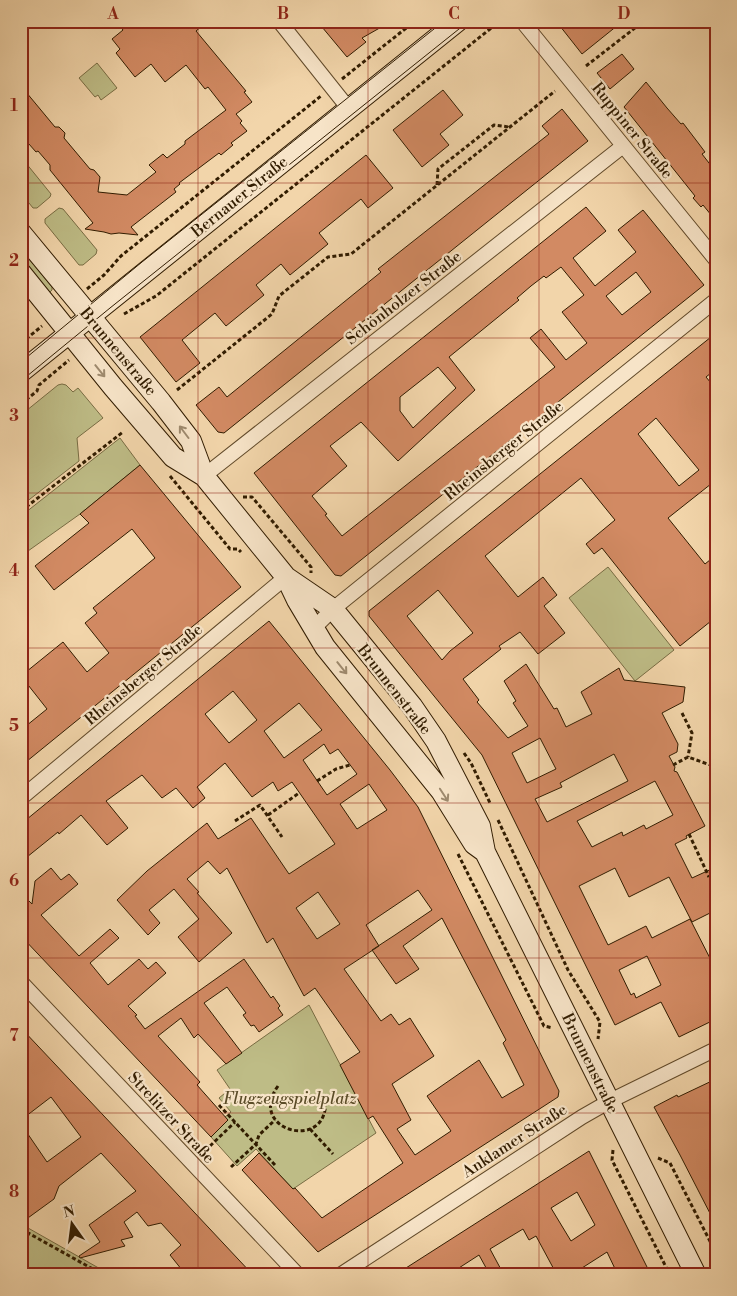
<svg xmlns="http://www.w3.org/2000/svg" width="737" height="1296" font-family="'Libre Bodoni',serif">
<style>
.green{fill:#bebc86;stroke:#786c43}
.building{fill:#d28a63;stroke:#311c00;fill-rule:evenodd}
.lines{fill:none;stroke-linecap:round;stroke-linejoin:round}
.minor-casing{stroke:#614a2a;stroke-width:16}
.secondary-casing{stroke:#311c00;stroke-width:22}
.path{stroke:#311c00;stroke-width:3;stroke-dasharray:4 2.5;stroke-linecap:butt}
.minor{stroke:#f7e4c8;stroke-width:14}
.secondary{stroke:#f7e4c8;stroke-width:20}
.tram{stroke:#311c00;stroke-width:1}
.oneway{stroke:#9e8a6e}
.grid{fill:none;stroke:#8f2418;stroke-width:1;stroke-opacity:0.55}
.labels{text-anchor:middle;stroke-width:4.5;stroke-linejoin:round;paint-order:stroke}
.street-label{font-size:16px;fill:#311c00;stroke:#f7e4c8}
.park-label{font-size:16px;font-style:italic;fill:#5b4c28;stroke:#f7e4c8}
.neatline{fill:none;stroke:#8f2418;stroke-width:2}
.grid-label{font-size:16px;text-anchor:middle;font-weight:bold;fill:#8f2418}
</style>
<rect width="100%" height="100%" fill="#f2d5aa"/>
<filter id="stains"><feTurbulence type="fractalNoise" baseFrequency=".004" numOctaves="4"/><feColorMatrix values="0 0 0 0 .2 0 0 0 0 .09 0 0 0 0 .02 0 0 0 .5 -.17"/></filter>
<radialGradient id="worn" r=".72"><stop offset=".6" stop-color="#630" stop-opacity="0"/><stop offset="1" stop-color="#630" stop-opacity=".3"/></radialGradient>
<!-- green -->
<path class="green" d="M97,63L117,88L101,100L98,95L95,97L79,78Z
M21,157L51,194L50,197L37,208H33L21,193Z
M59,208L63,209L97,250L96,254L83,265H79L45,223V219Z
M21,249L52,287V290L49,293L45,292L21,263Z
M62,384L66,385L73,392L78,388L103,418L77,438L79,461L21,506V415L58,385Z
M120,438L140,465L80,514L21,556V516Z
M608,567L674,650L635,681L569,598Z
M309,1005L376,1133L293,1189L256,1149L237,1166L211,1137L228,1120L225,1117L231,1112L219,1098L230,1089L217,1070Z
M21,1224L111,1275H21Z"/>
<!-- building -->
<path class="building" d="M116,21H208L196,31L246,91L244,92L252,102L236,114L242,121L240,123L247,131L231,143L233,145L221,155L219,153L179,183L180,184L174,189L176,192L131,227L138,235L119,233L111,234L104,232L85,229L93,223L50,170V165L38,151L36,152L21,135V86L55,127H59L65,133L64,138L90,169L94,170L100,177L98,192L127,195L156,172L149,165L163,154L167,158L185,144V141L226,110L208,87L205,89L186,65L165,82L151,64L135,77L116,53L120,49L112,39L123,30Z
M317,21H392L362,38L366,42L347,57Z
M556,21H623L582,54Z
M622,54L634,69L610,89L597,73Z
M646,82L667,108L681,124L683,123L699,144L705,152L702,154L716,172V221L703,205L701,207L693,198L695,196L624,107Z
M443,90L463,115L440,134L449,145L422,167L393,130Z
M562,109L588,141L224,433L218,432L196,405L219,387L227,397L381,272L378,269L549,134L542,126Z
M366,155L393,188L368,208L361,199L319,233L328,244L290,275L281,264L256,285L264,295L226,326L215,313L182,340L200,363L176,382L140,337Z
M586,207L606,231L573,258L595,286L636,252L618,230L643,210L704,285L341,576L335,575L254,473ZM561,267L584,295L562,312L587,343L566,360L541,329L530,338L555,367L342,536L325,515L327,514L312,496L347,466L330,446L361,422L398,461L475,390L449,357L519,300L517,298L531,286L544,276L546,278ZM636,272L651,292L622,315L606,296ZM438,367L456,388L413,428L400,411V397Z
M716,333V369L706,377L716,389V480L668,518L705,564L716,555V617L680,646L602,548L594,554L586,544L615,520L581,478L485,556L518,597L543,577L557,595L544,606L565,633L538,654L520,632L499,646L501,649L463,679L479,700L477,702L508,738L528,726L513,703L516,701L504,681L526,664L554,709L557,708L566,727L592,714L581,692L619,668L624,680L685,687L683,702L662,713L678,744L677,752L669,756L675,767L674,771L677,772L705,826L686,836L687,838L675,844L692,878L716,867V910L692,922L669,877L629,897L615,868L579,886L608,945L646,926L652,938L690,919L716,970V1019L679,1037L661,1002L615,1025L482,755L369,616V611ZM656,418L699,470L679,486L638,434ZM438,590L473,633L450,651L442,660L407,616ZM540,738L556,769L527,783L512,753ZM614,754L628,781L547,822L535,799L562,787L560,783ZM655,781L673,815L646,829L644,825L623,836L622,832L592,847L577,821ZM647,956L661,985L636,998L634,993L631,995L619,970Z
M140,465L241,587L21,766V730L47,709L21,676L63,642L87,672L109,653L85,623L97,613L93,608L155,558L132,529L54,590L35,566L89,523L80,514Z
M269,621L390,770L418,807L559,1091L558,1097L318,1252L242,1170L259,1153L293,1189L295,1188L322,1218L403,1163L373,1116L368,1119L340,1065L360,1052L315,988L304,996L273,938L267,943L227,868L220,874L208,861L187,879L199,892L197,893L232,933L199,962L178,937L199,919L174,889L149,910L160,923L148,935L117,900L147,871L207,823L218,839L251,818L289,874L335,844L292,782L278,791L273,782L252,797L225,763L197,787L205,798L193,808L176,788L162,798L142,775L106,801L128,828L107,845L81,815L59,834L58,832L27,857L21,850V824ZM233,691L257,720L229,743L205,714ZM299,703L322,730L284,758L264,731ZM324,744L330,754L338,749L357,774L327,795L303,760ZM369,784L387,810L357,829L340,804ZM418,890L432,910L395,935L372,950L396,984L419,969L403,946L442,918L506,1040L503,1043L524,1085L502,1098L479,1060L427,1096L451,1131L415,1155L397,1129L411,1120L392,1084L434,1056L410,1018L399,1025L391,1014L381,1021L344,969L379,946L366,925ZM318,892L340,924L317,939L296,908Z
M51,868L61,880L69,874L78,884L41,915L79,956L110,929L119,938L90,963L108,985L139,959L148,969L156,962L166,973L128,1006L137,1015L135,1016L145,1029L244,959L271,998L273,996L280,1006L278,1008L283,1015L259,1032L254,1025L251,1026L243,1015L246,1013L227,987L204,1003L242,1053L226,1064L198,1034L194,1038L181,1018L158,1036L200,1082L197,1085L228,1120L211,1137L21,936V893L32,904L35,881Z
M21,1028L120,1133L253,1275H186L170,1255L181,1245L161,1223L148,1226L137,1212L124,1222L133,1237L121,1240L125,1246L80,1258L79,1256L100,1242L89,1225L136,1191L101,1153L59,1186L54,1199L21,1223V1124L47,1162L81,1137L51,1097L21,1120Z
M716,1079V1225L680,1155L654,1107L677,1095L678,1097Z
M589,1151L651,1275H618L607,1252L571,1275H557L536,1236L529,1240L523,1229L490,1249L504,1275H490L479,1255L448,1275H395ZM577,1192L595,1225L571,1241L551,1208Z"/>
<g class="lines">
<defs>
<path id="minor" d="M279,21L349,109
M522,21L716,260
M204,476L623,146
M314,628L333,609L716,300
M21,798L286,577
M21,982L298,1275
M340,1275L582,1117L610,1101L716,1049"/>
<path id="secondary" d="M21,233L161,402L191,441L204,476L286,577L297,600L325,647L441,791L474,844L485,852
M21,273L113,387L173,457L204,476
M21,372L458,21
M286,577L333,609L412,706L436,741L480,826L485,852L696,1275"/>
</defs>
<!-- minor casing -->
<use href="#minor" class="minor-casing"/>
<!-- secondary casing -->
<use href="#secondary" class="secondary-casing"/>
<!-- path -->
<path class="path" d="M586,66L644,21
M342,79L415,21
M437,185L438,169L494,125L509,127
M87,289L104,275L121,256L321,96
M124,314L156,296L500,21
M21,343L42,326
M177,390L272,314L279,296L328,257L351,254L555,91
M21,404L37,391L39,385L69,360
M170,476L230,549H238L241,552
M243,497H252L311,567V573
M21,511L123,432
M682,713L692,733L688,757
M464,753L471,763L490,803
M673,765L688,757L716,767
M317,781L336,769L350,765
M268,815L299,793
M498,820L568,970L600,1022L598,1039
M235,821L260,805L282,837
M689,834L709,877
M458,854L544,1026L553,1028
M278,1086C245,1132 332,1153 325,1098
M219,1105L275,1165
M310,1129L333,1154
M210,1146L235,1122
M613,1150L612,1160L670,1275
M658,1158L670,1163L716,1253
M231,1167L256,1144L259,1135L275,1120
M21,1229L91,1268L87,1275
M21,1249L29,1233
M91,1268L103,1275"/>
<!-- minor -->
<use href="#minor" class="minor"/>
<!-- secondary -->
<use href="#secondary" class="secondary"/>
<!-- tram -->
<path class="tram" d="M21,362L142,262L444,21
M21,381L110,308L469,21"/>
</g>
<!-- one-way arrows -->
<defs><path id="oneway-shaft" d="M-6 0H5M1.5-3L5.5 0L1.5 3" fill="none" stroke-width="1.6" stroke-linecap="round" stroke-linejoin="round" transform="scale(1.25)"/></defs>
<g class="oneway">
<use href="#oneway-shaft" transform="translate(100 371) rotate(51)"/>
<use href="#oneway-shaft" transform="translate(184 432) rotate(-127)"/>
<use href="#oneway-shaft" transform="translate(342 668) rotate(51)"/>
<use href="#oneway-shaft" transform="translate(444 795) rotate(57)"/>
</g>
<!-- grid -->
<path class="grid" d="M198,21V1275M368,21V1275M539,21V1275M21,183H716M21,338H716M21,493H716M21,648H716M21,803H716M21,958H716M21,1113H716"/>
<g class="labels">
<!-- street labels -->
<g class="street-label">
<text transform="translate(633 130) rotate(51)" y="6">Ruppiner Straße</text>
<text transform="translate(239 196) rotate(-39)" y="6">Bernauer Straße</text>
<text transform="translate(403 297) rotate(-38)" y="6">Schönholzer Straße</text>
<text transform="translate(119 351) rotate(50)" y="6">Brunnenstraße</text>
<text transform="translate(503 450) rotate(-39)" y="6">Rheinsberger Straße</text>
<text transform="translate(143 674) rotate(-40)" y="6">Rheinsberger Straße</text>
<text transform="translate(395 689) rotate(52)" y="6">Brunnenstraße</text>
<text transform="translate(591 1063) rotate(64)" y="6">Brunnenstraße</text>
<text transform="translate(172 1117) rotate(47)" y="6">Strelitzer Straße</text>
<text transform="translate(514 1140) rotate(-33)" y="6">Anklamer Straße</text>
</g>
<!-- park labels -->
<g class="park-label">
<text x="290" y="1104">Flugzeugspielplatz</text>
</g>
</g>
<!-- margin -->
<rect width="737" height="1296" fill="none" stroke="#f2d5aa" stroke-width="55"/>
<!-- north arrow -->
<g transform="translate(72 1224) rotate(346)" stroke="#f7e4c8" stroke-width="4" paint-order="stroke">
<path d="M0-4L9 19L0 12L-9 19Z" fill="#311c00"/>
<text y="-8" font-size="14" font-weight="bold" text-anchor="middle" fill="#311c00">N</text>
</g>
<rect x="28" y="28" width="682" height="1240" class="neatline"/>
<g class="grid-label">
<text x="113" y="19">A</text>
<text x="283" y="19">B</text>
<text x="454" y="19">C</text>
<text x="624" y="19">D</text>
<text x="14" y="111">1</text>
<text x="14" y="266">2</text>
<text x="14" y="421">3</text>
<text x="14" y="576">4</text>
<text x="14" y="731">5</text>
<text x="14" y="886">6</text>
<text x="14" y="1041">7</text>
<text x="14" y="1197">8</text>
</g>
<rect width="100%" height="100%" filter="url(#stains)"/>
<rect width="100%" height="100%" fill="url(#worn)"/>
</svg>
